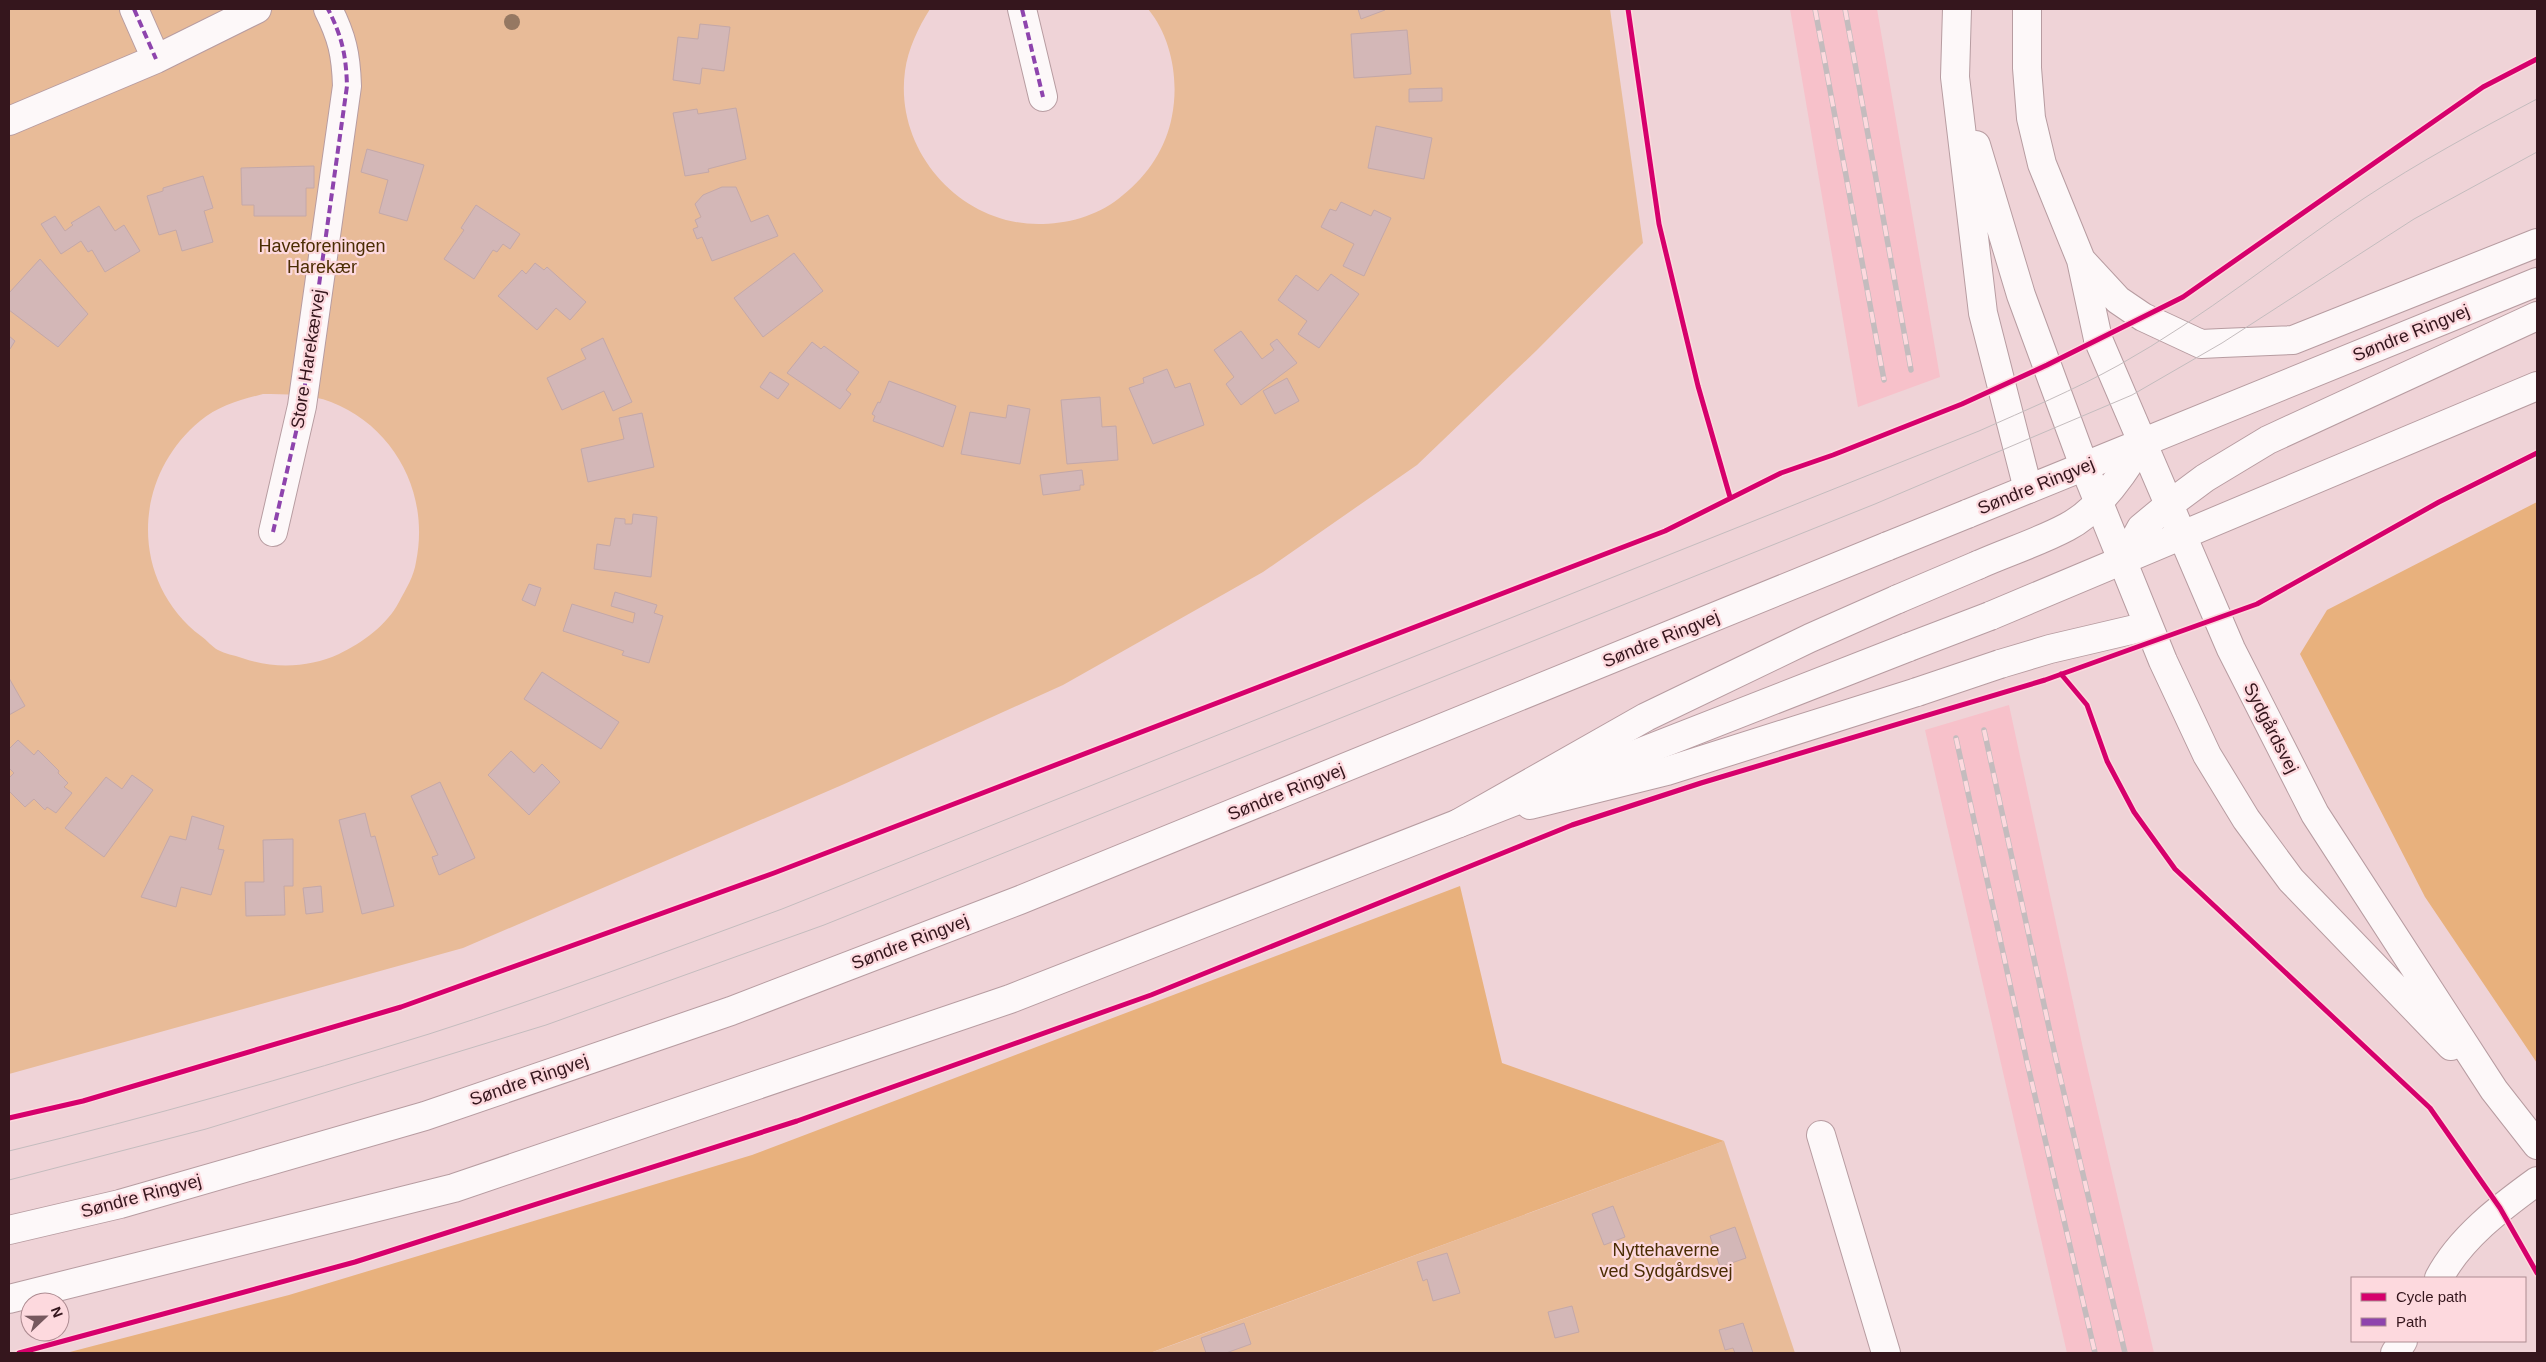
<svg xmlns="http://www.w3.org/2000/svg" width="2546" height="1362" font-family="Arial,sans-serif">
<style>
.built{fill:#f7c1ca}
.green{fill:#e8bb98;fill-rule:evenodd}
.forest{fill:#e8b17d}
.building{fill:#d3b7b7;stroke:#c4a8a8}
.lines{fill:none;stroke-linecap:round;stroke-linejoin:round}
.street-casing{stroke:#b79ca1;stroke-width:30}
.secondary-casing{stroke:#b79ca1;stroke-width:30}
.primary-casing{stroke:#b79ca1;stroke-width:30}
.highway-casing{stroke:#b79ca1;stroke-width:30}
.street{stroke:#fdf8f9;stroke-width:28}
.secondary{stroke:#fdf8f9;stroke-width:28}
.primary{stroke:#fdf8f9;stroke-width:28}
.highway{stroke:#fdf8f9;stroke-width:28}
.tram{stroke:#c4bcbe;stroke-width:1}
.rail-casing{stroke:#c4bcbe;stroke-width:5.5}
.rail{stroke:#fdd9de;stroke-width:4;stroke-dasharray:11;stroke-linecap:butt}
.secondary-bridge-casing{stroke:#b79ca1;stroke-width:30;stroke-linecap:butt}
.primary-bridge-casing{stroke:#b79ca1;stroke-width:30;stroke-linecap:butt}
.highway-bridge-casing{stroke:#b79ca1;stroke-width:30;stroke-linecap:butt}
.secondary-bridge{stroke:#fdf8f9;stroke-width:28}
.primary-bridge{stroke:#fdf8f9;stroke-width:28}
.highway-bridge{stroke:#fdf8f9;stroke-width:28}
.quiet{stroke:#8e44ad;stroke-width:4;stroke-dasharray:8 4;stroke-linecap:butt}
.cycleway-casing{stroke:#fdd9de;stroke-width:8}
.cycleway{stroke:#d6006c;stroke-width:5}
.tree{fill:#957862}
.labels{text-anchor:middle;stroke-width:4.5;stroke-linejoin:round;paint-order:stroke}
.park-label{font-size:18px;fill:#4b2d03;stroke:#fdd9de}
.street-label{font-size:18px;fill:#35161d;stroke:#fdd9de}
</style>
<rect width="100%" height="100%" fill="#efd3d7"/>
<!-- built -->
<path class="built" d="M1790,9H1877L1940,377L1858,407Z
M2009,705L2084,1053L2154,1353H2067L1925,730Z"/>
<!-- green -->
<path class="green" d="M9,9H930C918,28 908,49 905,71C894,152 962,227 1043,224C1073,223 1101,214 1123,195C1148,175 1166,148 1172,116C1179,81 1172,38 1148,9H1610L1643,243L1537,350L1417,465L1263,572L1063,685L842,785L463,948L9,1074ZM263,394C284,394 311,394 331,402C395,427 430,494 416,562C414,576 406,589 399,602C387,625 362,643 339,654C309,668 273,669 242,658C234,655 225,654 218,650C212,647 207,640 201,636C130,582 131,478 200,421C218,406 240,400 263,394Z
M1724,1141L1795,1353H1150L1178,1343Z"/>
<!-- forest -->
<path class="forest" d="M2537,502V1063L2425,897L2300,654L2327,610Z
M1460,886L1502,1063L1724,1141L1150,1353H66L289,1295L752,1155Z"/>
<!-- building -->
<path class="building" d="M1358,9H1385V10L1361,19Z
M700,24L730,27L724,71L702,68L700,84L673,80L678,37L698,39Z
M1407,30L1411,74L1354,78L1351,34Z
M1442,88V101L1409,102V89Z
M736,108L746,159L708,169L709,172L685,176L673,113L697,109L698,114Z
M1376,126L1432,138L1424,179L1368,168Z
M367,149L424,165L407,221L379,213L388,180L361,172Z
M314,166V188H306V216H254V205H242L241,168Z
M203,176L213,208L204,211L213,242L182,251L176,230L159,235L147,196L163,191V188Z
M722,187H736L751,222L768,215L778,236L712,261L702,237L697,239L693,229L698,227L695,220L701,217L695,204L703,195Z
M1341,202L1371,216L1374,210L1391,218L1364,276L1343,266L1354,244L1321,227L1330,209L1336,211Z
M476,205L520,234L510,249L503,244L497,252L493,250L474,279L444,259L464,230L461,228Z
M99,206L115,231L124,225L140,251L105,272L92,250L88,252L81,241L61,254L41,224L55,216L65,231L73,225L71,223Z
M794,253L823,291L763,337L734,298Z
M40,259L88,314L58,347L9,310V293Z
M535,263L544,270L547,267L586,302L570,320L556,308L537,330L498,296L522,270L526,274Z
M1331,274L1359,294L1319,348L1298,334L1307,321L1278,300L1296,275L1318,291Z
M1241,331L1262,359L1274,350L1270,344L1277,339L1297,363L1241,405L1226,384L1234,377L1214,350Z
M9,336L15,341L10,349H9Z
M603,338L632,402L613,411L604,391L562,410L547,378L586,359L581,349Z
M812,342L821,349L824,346L859,372L846,390L851,394L840,409L787,373Z
M1167,369L1175,388L1190,383L1204,425L1153,444L1129,388L1144,383L1143,378Z
M770,372L789,384L778,399L760,387Z
M1287,378L1299,401L1275,414L1263,391Z
M889,381L956,406L943,447L873,421L875,416L872,414L878,402L880,403Z
M1100,397L1102,427L1116,426L1118,460L1067,464L1061,400Z
M1008,405L1030,409L1020,464L961,454L970,412L1006,418Z
M642,413L654,467L588,482L581,449L624,439L619,418Z
M1082,470L1084,485H1080V490L1043,495L1040,475Z
M633,514L657,517L651,577L594,569L597,544L610,546L615,518L625,519V524H632Z
M529,584L541,588L535,606L522,600Z
M615,592L657,605L654,613L663,616L649,663L622,655L624,651L563,631L572,604L633,623L635,613L611,606Z
M542,672L619,722L601,749L524,699Z
M9,678L25,706L9,715Z
M18,740L34,755L38,750L59,771L58,773L68,783L64,787L72,793L56,813L47,807L45,810L34,799L25,807L9,791V778L14,773L9,768V749Z
M511,751L534,773L542,764L560,782L529,815L488,775Z
M132,775L153,790L104,857L65,828L106,777L122,789Z
M440,782L475,858L439,875L432,857L438,855L411,796Z
M365,813L371,837L375,836L394,906L362,914L339,820Z
M192,816L224,826L218,849L224,850L211,895L181,887L176,907L141,897L170,836L186,840Z
M293,839V886H284L285,915L246,916L245,882H264L263,840Z
M321,886L323,912L306,914L303,888Z
M1613,1206L1625,1237L1604,1245L1592,1214Z
M1735,1227L1746,1258L1720,1267L1710,1236Z
M1447,1253L1460,1293L1433,1301L1427,1279L1423,1281L1417,1262Z
M1572,1306L1579,1332L1555,1338L1548,1312Z
M1244,1323L1251,1344L1226,1353H1206L1201,1338Z
M1743,1323L1753,1353H1735L1733,1348L1725,1350L1719,1330Z"/>
<g class="lines">
<defs>
<path id="street" d="M134,9L156,59
M1022,9L1043,97
M9,121L156,59L257,9
M273,532L302,406L347,86C346,54 342,37 328,9
M1821,1135L1886,1353
M2439,1278C2460,1238 2501,1207 2537,1181
M2395,1353L2403,1341"/>
<path id="secondary" d="M2098,339L2231,649L2315,814L2494,1090L2537,1145
M2084,466L2163,661L2207,755L2246,819L2291,880L2451,1046
M2122,562L2141,528L2170,504L2205,478L2268,440L2537,316
M2000,664L2050,649L2148,626
M1530,805L1667,771L1917,692"/>
<path id="primary" d="M1967,514L2537,282
M1990,616L2537,386
M9,1230L120,1204L425,1116L731,1011L1020,900L1888,546
M9,1299L454,1188L1010,999L1909,647"/>
<path id="highway" d="M1957,9L1955,77L1983,313L2028,489
M2027,9V68L2031,118L2042,164L2081,260L2098,339
M1976,145L2021,295L2084,466
M2081,260L2118,300L2143,317L2201,344L2222,343L2293,340L2537,243
M1978,565C2007,552 2039,542 2067,527C2098,511 2126,470 2143,441
M1459,823L1646,717L1810,638L1898,599"/>
</defs>
<!-- street casing -->
<use href="#street" class="street-casing"/>
<!-- secondary casing -->
<use href="#secondary" class="secondary-casing"/>
<!-- primary casing -->
<use href="#primary" class="primary-casing"/>
<!-- highway casing -->
<use href="#highway" class="highway-casing"/>
<!-- street -->
<use href="#street" class="street"/>
<!-- secondary -->
<use href="#secondary" class="secondary"/>
<!-- primary -->
<use href="#primary" class="primary"/>
<!-- highway -->
<use href="#highway" class="highway"/>
<!-- tram -->
<path class="tram" d="M9,1151C150,1117 290,1077 429,1034C548,996 665,952 782,909L1979,431C2026,410 2074,390 2119,365C2205,317 2282,253 2363,199C2419,162 2478,130 2537,99
M9,1180L206,1129L546,1025L824,925L1875,504L2132,395L2222,343L2414,219L2537,152"/>
<defs>
<path id="rail" d="M1815,9L1884,380
M1845,9L1911,370
M1984,730L2055,1055L2125,1353
M1956,738L2027,1062L2095,1353"/>
</defs>
<!-- rail casing -->
<use href="#rail" class="rail-casing"/>
<!-- rail -->
<use href="#rail" class="rail"/>
<defs>
<path id="secondary-bridge" d="M1917,692L2000,664"/>
<path id="primary-bridge" d="M1888,546L1967,514
M1909,647L1990,616"/>
<path id="highway-bridge" d="M1898,599L1978,565"/>
</defs>
<!-- secondary-bridge casing -->
<use href="#secondary-bridge" class="secondary-bridge-casing"/>
<!-- primary-bridge casing -->
<use href="#primary-bridge" class="primary-bridge-casing"/>
<!-- highway-bridge casing -->
<use href="#highway-bridge" class="highway-bridge-casing"/>
<!-- secondary-bridge -->
<use href="#secondary-bridge" class="secondary-bridge"/>
<!-- primary-bridge -->
<use href="#primary-bridge" class="primary-bridge"/>
<!-- highway-bridge -->
<use href="#highway-bridge" class="highway-bridge"/>
<!-- quiet -->
<path class="quiet" d="M134,9L156,59
M1022,9L1043,97
M273,532L302,406L347,86C346,54 342,37 328,9"/>
<defs>
<path id="cycleway" d="M1628,9L1659,224L1698,386L1730,497
M2061,674L2087,705L2107,761L2134,812L2175,869L2430,1108L2500,1208L2537,1273
M9,1118L83,1101L401,1007L774,873L1665,531L1781,473L1833,455L1962,404L2047,365L2183,297L2483,87L2537,59
M19,1353L355,1262L797,1121L1151,995L1572,825L1701,783L2045,680L2257,604L2439,502L2537,453"/>
</defs>
<!-- cycleway casing -->
<use href="#cycleway" class="cycleway-casing"/>
<!-- cycleway -->
<use href="#cycleway" class="cycleway"/>
</g>
<!-- trees -->
<circle class="tree" cx="512" cy="22" r="8"/>
<g class="labels">
<!-- park labels -->
<g class="park-label">
<text x="322" y="252">Haveforeningen<tspan x="322" dy="21">Harekær</tspan></text>
<text x="1666" y="1256">Nyttehaverne<tspan x="1666" dy="21">ved Sydgårdsvej</tspan></text>
</g>
<!-- street labels -->
<g class="street-label">
<text transform="translate(2411 333) rotate(-22)" y="6">Søndre Ringvej</text>
<text transform="translate(308 359) rotate(-81)" y="6">Store Harekærvej</text>
<text transform="translate(2036 486) rotate(-22)" y="6">Søndre Ringvej</text>
<text transform="translate(1661 639) rotate(-22)" y="6">Søndre Ringvej</text>
<text transform="translate(2271 728) rotate(63)" y="6">Sydgårdsvej</text>
<text transform="translate(1286 792) rotate(-22)" y="6">Søndre Ringvej</text>
<text transform="translate(910 942) rotate(-21)" y="6">Søndre Ringvej</text>
<text transform="translate(529 1080) rotate(-19)" y="6">Søndre Ringvej</text>
<text transform="translate(141 1196) rotate(-15)" y="6">Søndre Ringvej</text>
</g>
</g>
<!-- border -->
<rect width="2546" height="1362" fill="none" stroke="#35161d" stroke-width="20"/>
<!-- legend -->
<rect x="2351" y="1277" width="175" height="65" fill="#fdd9de" stroke="#ad8b91"/>
<rect x="2361" y="1293" width="25" height="8" fill="#d6006c" stroke="#ad8b91"/>
<text x="2396" y="1302" font-size="15" fill="#35161d">Cycle path</text>
<rect x="2361" y="1318" width="25" height="8" fill="#8e44ad" stroke="#ad8b91"/>
<text x="2396" y="1327" font-size="15" fill="#35161d">Path</text>
<!-- north arrow -->
<g transform="translate(45 1317) rotate(68)"><circle r="24" fill="#fdd9de" stroke="#ad8b91"/>
<path d="M0-4L9 19L0 12L-9 19Z" fill="#76585e"/>
<text y="-8" font-size="14" font-weight="bold" text-anchor="middle" fill="#35161d">N</text>
</g>
</svg>
